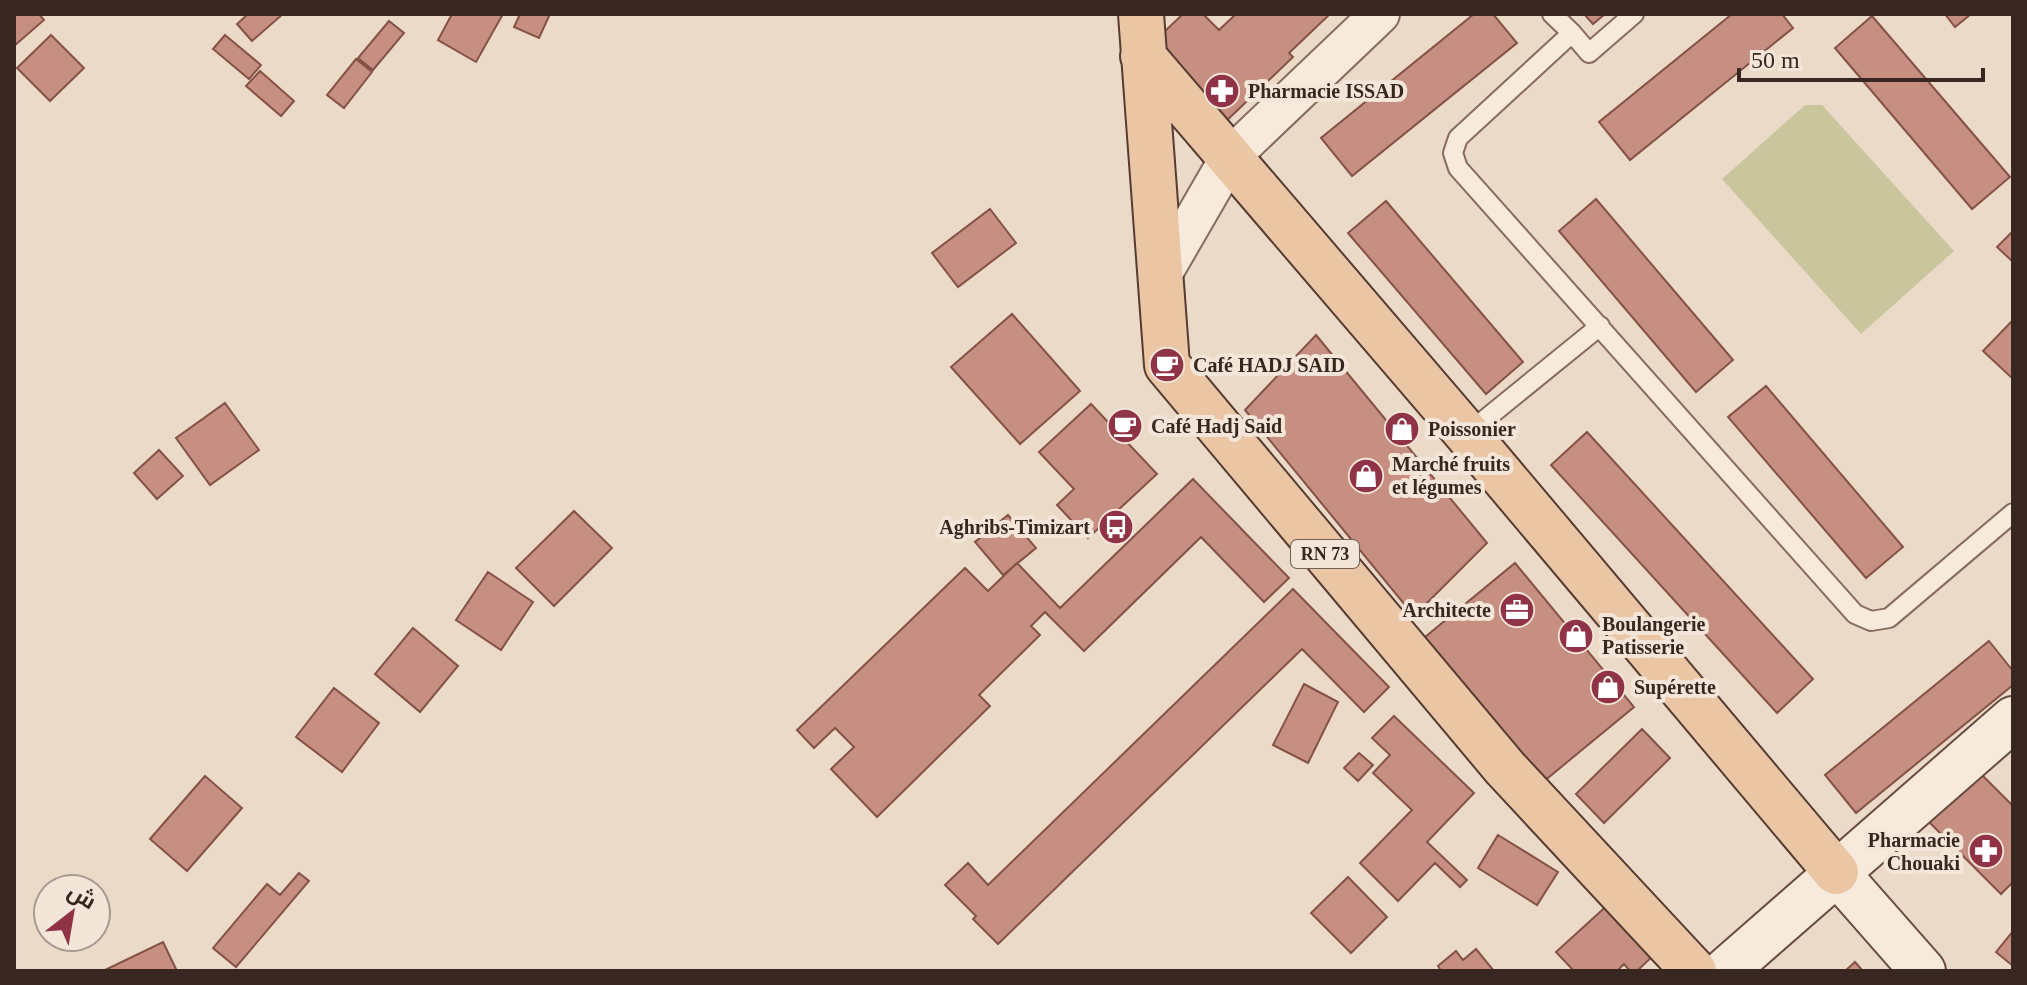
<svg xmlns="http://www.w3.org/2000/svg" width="2027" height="985" font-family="'Times New Roman',Cairo,serif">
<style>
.pitch{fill:#c9c59d}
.building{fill:#c78f81;stroke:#845246;stroke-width:2}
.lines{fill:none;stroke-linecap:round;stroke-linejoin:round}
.lane-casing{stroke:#876b5f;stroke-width:22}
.street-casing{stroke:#876b5f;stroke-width:42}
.secondary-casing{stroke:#694d42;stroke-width:48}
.primary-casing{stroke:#553b32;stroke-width:48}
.lane{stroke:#f7e9db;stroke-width:18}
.street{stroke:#f7e9db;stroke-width:38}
.secondary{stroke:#f7e9db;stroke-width:44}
.primary{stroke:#ebc6a4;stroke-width:44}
.labels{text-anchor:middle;stroke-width:8;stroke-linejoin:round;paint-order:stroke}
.shield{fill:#f3e6d8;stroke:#706058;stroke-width:2}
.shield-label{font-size:18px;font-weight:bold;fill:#382721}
.poi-label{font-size:20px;font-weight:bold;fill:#382721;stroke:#f3e6d8;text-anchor:start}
</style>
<rect width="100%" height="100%" fill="#ecdac9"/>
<!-- pitch -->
<path class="pitch" d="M1805,105H1822L1954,251L1861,334L1722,179Z"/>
<!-- building -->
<path class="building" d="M14,14H39L44,20L14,46Z
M248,14H283L252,41L237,24Z
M452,14H503L476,62L438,40Z
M520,14H550L539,38L514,27Z
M1183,14H1203L1219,30L1236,14H1330L1289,53L1293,57L1221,126L1146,49Z
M1474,14H1493L1517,43L1352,176L1321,138Z
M1584,14H1605L1593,24Z
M1732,14H1782L1793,28L1630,160L1599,122Z
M1945,14H1971L1955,27Z
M1872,16L2010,177L1972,209L1835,48Z
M389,21L404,33L373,70L358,58Z
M51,35L84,68L50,101L17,68Z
M225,35L261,65L249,79L213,49Z
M356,59L372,72L344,108L327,95Z
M260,71L294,101L281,116L246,86Z
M1596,199L1733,360L1696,392L1559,231Z
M1386,201L1523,362L1486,394L1348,233Z
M990,209L1016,243L958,287L932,253Z
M2013,231V262L1997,247Z
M1012,314L1080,391L1020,444L951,367Z
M2013,320V379L1983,351Z
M1316,335L1487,543L1414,616L1245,410Z
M1766,386L1903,547L1866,578L1728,417Z
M225,403L259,450L210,485L176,438Z
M1091,404L1157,474L1088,538L1057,505L1074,489L1039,452Z
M1587,432L1813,679L1777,713L1551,465Z
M159,450L183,476L157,499L134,473Z
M1193,479L1289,578L1264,602L1201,537L1084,651L1045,612L1031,626L1040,635L979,695L990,706L877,817L831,769L854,747L835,728L814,748L797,730L965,568L988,591L1017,563L1060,608Z
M574,511L612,548L554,606L516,568Z
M1008,515L1036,548L1003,575L975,542Z
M1515,563L1634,707L1543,782L1424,638Z
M488,572L533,602L501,650L456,620Z
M1293,589L1389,687L1364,712L1302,649L998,944L973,919L976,916L945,885L968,863L988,885Z
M413,628L458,666L420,712L375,674Z
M1989,641L2013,671V685L1856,813L1825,775Z
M1304,684L1338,702L1308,763L1273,745Z
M334,688L379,723L342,772L296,737Z
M1394,716L1474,793L1427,842L1467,880L1460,887L1435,863L1398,901L1360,863L1412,810L1373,773L1390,755L1372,738Z
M1642,729L1670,758L1604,823L1576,794Z
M1359,753L1373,765L1358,781L1344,768Z
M1977,770L2013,806V882L2001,894L1927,820Z
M205,776L242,808L187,871L150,839Z
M1498,835L1558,872L1537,905L1478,868Z
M299,873L309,881L236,967L213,948L267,884L280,895Z
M1348,877L1387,917L1351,953L1311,913Z
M1611,902L1657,952L1637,971H1630L1624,964L1617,971H1574L1556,952Z
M2013,931V966L1996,952Z
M163,942L177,971H103Z
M1476,949L1494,971H1441L1438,966L1456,951L1463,960Z
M1855,962L1863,971H1845Z"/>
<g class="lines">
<defs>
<path id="lane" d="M1552,14L1572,33L1589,53L1634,14
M1572,33L1458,138L1453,153L1458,168L1855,614L1871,621L1889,618L2013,513
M1467,434L1600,326"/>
<path id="street" d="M1160,278L1230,157L1380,14"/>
<path id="secondary" d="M1836,872L1923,971
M1725,971L2013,719"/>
<path id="primary" d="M1141,14L1167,365L1505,768L1694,971
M1143,56L1467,434L1836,872"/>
</defs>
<!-- lane casing -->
<use href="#lane" class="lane-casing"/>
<!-- street casing -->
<use href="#street" class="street-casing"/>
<!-- secondary casing -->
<use href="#secondary" class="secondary-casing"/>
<!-- primary casing -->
<use href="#primary" class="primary-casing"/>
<!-- lane -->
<use href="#lane" class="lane"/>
<!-- street -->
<use href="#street" class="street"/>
<!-- secondary -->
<use href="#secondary" class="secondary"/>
<!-- primary -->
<use href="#primary" class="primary"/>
</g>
<!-- icons -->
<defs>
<symbol id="pharmacy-disc" viewBox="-11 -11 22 22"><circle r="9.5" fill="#913347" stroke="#f3e6d8"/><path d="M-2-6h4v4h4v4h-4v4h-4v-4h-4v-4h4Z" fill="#fff"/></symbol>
<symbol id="cafe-disc" viewBox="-11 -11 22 22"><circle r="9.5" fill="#913347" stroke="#f3e6d8"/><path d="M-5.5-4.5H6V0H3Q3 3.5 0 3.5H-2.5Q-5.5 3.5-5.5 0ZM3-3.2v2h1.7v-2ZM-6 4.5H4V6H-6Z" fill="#fff"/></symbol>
<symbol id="shop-disc" viewBox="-11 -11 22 22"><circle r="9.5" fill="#913347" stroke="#f3e6d8"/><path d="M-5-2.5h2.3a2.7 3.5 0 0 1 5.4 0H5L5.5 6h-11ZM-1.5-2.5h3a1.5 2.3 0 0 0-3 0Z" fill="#fff"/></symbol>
<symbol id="bus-disc" viewBox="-11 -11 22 22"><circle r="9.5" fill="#913347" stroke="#f3e6d8"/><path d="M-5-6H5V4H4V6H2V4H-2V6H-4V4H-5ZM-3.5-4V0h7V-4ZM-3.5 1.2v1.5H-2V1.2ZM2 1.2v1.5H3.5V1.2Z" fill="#fff"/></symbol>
<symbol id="office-disc" viewBox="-11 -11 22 22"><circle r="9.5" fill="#913347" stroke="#f3e6d8"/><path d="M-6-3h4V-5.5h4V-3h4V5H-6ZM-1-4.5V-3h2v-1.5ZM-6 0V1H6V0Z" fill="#fff"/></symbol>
</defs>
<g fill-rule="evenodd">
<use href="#pharmacy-disc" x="1202" y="71" width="40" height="40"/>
<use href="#cafe-disc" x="1147" y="345" width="40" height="40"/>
<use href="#cafe-disc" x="1105" y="406" width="40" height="40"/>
<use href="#shop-disc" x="1382" y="409" width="40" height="40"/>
<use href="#shop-disc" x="1346" y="456" width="40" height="40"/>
<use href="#bus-disc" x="1096" y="507" width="40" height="40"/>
<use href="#office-disc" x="1497" y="590" width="40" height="40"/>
<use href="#shop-disc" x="1556" y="616" width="40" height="40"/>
<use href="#shop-disc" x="1588" y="667" width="40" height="40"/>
<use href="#pharmacy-disc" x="1966" y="831" width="40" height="40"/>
</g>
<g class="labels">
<!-- shield labels -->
<rect class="shield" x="1291" y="540" width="68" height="28" rx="6"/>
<g class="shield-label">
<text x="1325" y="560">RN 73</text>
</g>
<!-- poi labels -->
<g class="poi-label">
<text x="1248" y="98">Pharmacie ISSAD</text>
<text x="1193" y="372">Café HADJ SAID</text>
<text x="1151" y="433">Café Hadj Said</text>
<text x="1428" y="436">Poissonier</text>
<text x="1392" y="471">Marché fruits<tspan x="1392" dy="23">et légumes</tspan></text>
<text x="1090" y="534" text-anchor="end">Aghribs-Timizart</text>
<text x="1491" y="617" text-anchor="end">Architecte</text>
<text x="1602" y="631">Boulangerie<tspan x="1602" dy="23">Patisserie</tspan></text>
<text x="1634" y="694">Supérette</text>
<text x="1960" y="847" text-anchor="end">Pharmacie<tspan x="1960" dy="23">Chouaki</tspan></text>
</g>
</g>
<!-- border -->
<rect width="2027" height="985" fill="none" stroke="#382721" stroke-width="32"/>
<!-- north arrow -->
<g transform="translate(72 913) rotate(31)"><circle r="38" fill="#f3e6d8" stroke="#a89a8f" stroke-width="2"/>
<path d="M0-6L14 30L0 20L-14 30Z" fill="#913347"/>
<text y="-12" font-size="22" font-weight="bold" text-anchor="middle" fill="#382721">ش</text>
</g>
<!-- scale -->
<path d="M1739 68v12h244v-12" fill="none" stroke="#382721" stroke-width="4"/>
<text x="1751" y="68" font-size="24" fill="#382721" stroke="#f3e6d8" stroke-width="6" paint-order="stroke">50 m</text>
</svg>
